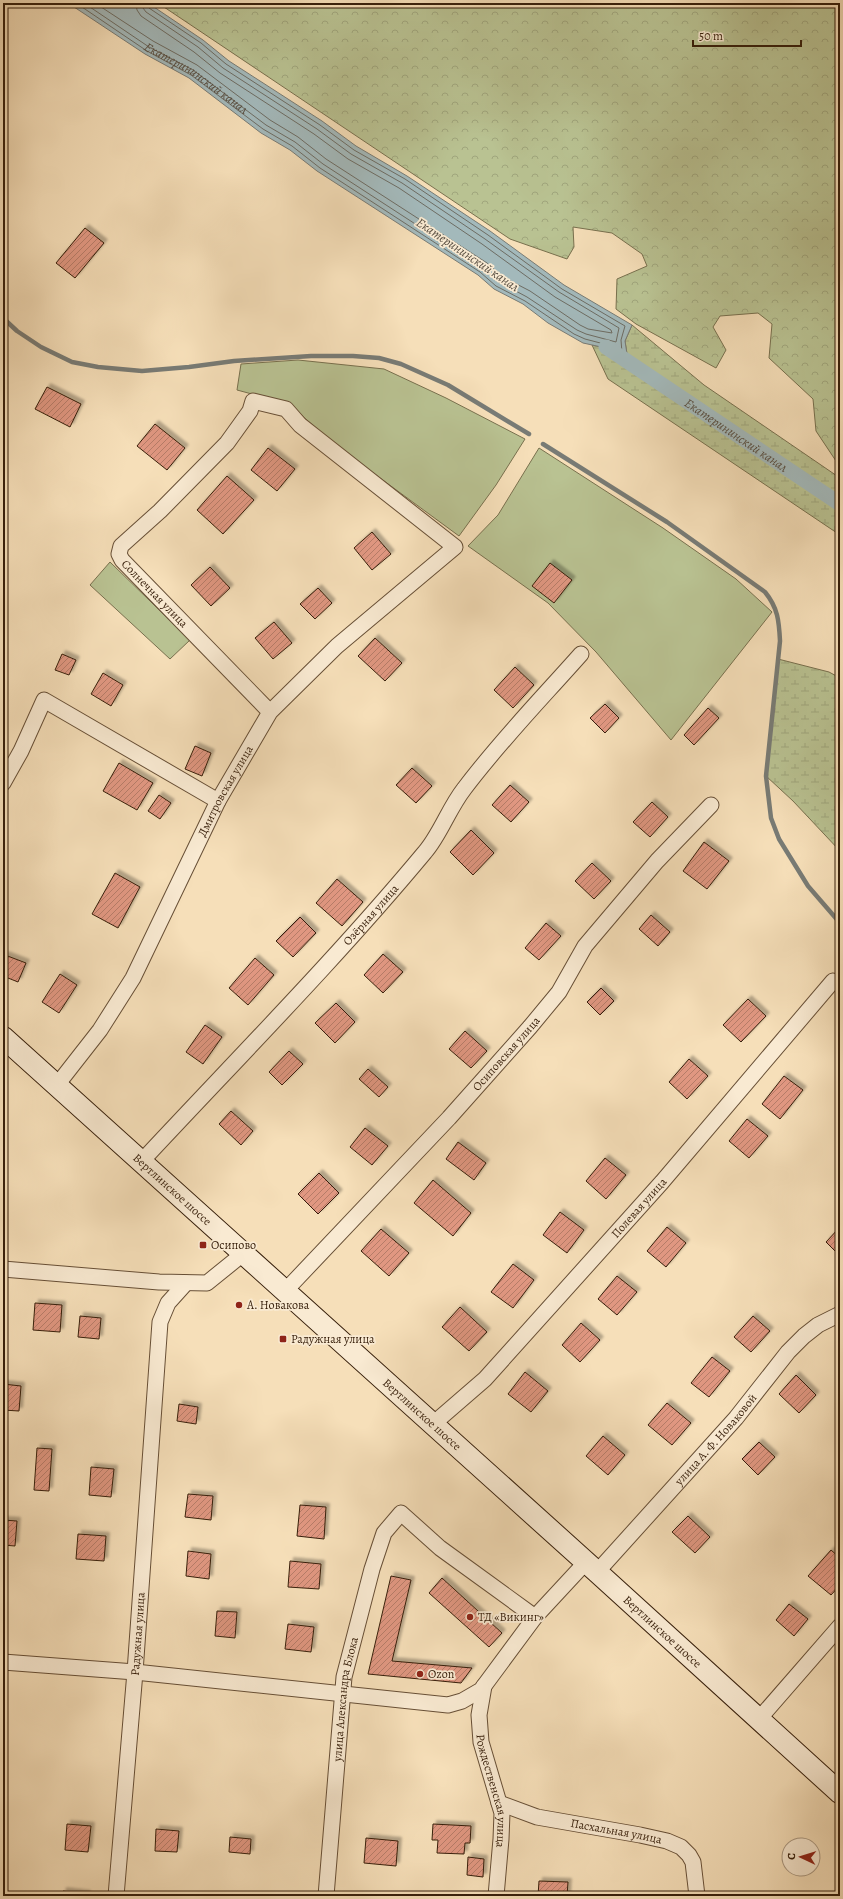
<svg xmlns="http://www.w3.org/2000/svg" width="843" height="1899" font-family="Alegreya,serif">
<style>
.forest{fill:url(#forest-crowns);stroke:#78704e}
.wetland{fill:url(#wetland-marsh);stroke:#78704e}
.garden{fill:#b9c292;stroke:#78704e}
.water{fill:#a3b9bb;stroke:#787b75}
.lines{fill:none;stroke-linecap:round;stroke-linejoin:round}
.shore{stroke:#6d6c63;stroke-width:1}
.stream{stroke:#787b75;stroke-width:4.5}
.canal{stroke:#a3b9bb;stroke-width:15}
.building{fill:url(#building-hatch);stroke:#371f0b;filter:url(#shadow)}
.street-casing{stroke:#674f36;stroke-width:17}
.secondary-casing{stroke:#371f0b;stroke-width:23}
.street{stroke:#f9ead2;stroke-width:15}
.secondary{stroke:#f9ead2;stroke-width:21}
.poi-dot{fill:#8f2418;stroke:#f9ead2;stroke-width:1.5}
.labels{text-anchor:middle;stroke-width:3.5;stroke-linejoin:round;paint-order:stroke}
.street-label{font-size:12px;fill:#371f0b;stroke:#f9ead2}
.poi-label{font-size:12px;fill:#371f0b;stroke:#f9ead2;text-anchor:start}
.water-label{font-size:13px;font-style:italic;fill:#574d40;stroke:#f9ead2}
</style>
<defs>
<pattern id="forest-crowns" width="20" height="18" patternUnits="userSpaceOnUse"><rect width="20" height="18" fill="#b9c292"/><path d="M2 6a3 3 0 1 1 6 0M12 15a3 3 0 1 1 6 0" fill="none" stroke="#a0a67d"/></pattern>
<pattern id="wetland-marsh" width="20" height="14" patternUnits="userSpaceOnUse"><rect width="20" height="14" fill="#b9c292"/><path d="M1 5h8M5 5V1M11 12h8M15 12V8" fill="none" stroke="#a0a67d"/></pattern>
<pattern id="building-hatch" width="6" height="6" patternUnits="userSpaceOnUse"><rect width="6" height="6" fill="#e09781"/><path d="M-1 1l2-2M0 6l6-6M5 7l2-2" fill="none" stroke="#b67b68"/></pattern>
<filter id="shadow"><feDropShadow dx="3.5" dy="-3.5" stdDeviation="1" flood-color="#0004"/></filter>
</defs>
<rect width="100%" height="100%" fill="#f6dfb9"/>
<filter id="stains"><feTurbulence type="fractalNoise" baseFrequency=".005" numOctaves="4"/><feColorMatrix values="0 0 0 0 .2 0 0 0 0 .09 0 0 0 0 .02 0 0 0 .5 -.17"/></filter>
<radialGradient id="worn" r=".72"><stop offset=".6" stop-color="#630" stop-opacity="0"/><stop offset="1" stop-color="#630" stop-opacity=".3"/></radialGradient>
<!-- forest -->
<path class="forest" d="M158,3H840V467L816,431L813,399L769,358L772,324L758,313L720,316L713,327L726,350L716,368L636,324L616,309L617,279L647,266L642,254L612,233L573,227L574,247L567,259L510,239Z"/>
<!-- wetland -->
<path class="wetland" d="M632,325L704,385L840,478V535L608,379L592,345L606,348L618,360L627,354L625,341Z
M778,659L829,672L840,678V851L793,801L766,776Z"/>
<!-- garden -->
<path class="garden" d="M298,360L384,369L446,398L525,439L496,485L459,536L335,445L289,404L237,390L241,364Z
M539,448L663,528L736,579L772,612L671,740L596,652L548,603L468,546L498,515Z
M110,562L190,640L170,659L90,585Z"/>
<!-- water -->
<path class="water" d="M68,3H148L203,40L229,61L322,121L356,146L407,176L490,231L564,285L632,325L625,341L627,354L623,360H618L606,348L583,343L548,323L523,304L494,289L478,275L317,171L290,150L261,133L189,78L145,54Z"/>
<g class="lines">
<!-- shore -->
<g class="shore">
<path d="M76,3L147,51L191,75L263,129L292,146L320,168L480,272L496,286L525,301L574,334L585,339L608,345L619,355L622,353L621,340L625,326L562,289L488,235L405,179L354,150L320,125L226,64L201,43L149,8L147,3"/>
<path id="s1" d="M84,3L149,47L193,70L266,125L295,142L323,164L483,268L499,282L527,297L577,330L586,334L616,342L619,328L559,292L485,239L402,183L351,154L317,129L223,68L198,47L146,12L143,8L142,3"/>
<path d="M95,3L153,41L197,65L270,120L298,137L326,159L487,263L503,277L530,291L580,325L588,329L612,333L611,330L555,297L482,244L399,188L348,159L314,134L220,73L194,52L141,16L137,10L136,3"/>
</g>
<!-- stream -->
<path class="stream" d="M3,318L17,331L41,347L72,362L98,367L142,371L189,367L234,361L311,356H353L379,358L401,364L448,385L529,434
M543,444L667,522L765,592C778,608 779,621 780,641L766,776L771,818L779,839L808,886L840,923"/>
<!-- canal -->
<path class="canal" id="s2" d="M606,347L840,504"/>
</g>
<!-- building -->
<path class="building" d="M85,228L104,243L75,278L56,263Z
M47,387L81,404L70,427L35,409Z
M155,424L185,448L167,470L137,446Z
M268,448L295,469L277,491L251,470Z
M227,476L254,500L223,534L197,510Z
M372,532L391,554L372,570L354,548Z
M550,563L572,580L554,603L532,586Z
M210,567L230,588L211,606L191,585Z
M318,588L332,603L315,619L300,604Z
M274,622L292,643L273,659L255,638Z
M375,638L402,663L385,681L358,656Z
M62,654L76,660L69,675L55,670Z
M515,667L534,685L513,708L494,690Z
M103,673L123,685L111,706L91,694Z
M605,704L619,718L605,733L590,718Z
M708,708L719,718L694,745L684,735Z
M195,746L211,753L202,776L185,769Z
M119,763L153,783L137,810L103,791Z
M412,768L432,786L416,803L396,785Z
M510,785L529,802L511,822L492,805Z
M159,795L171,803L160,819L148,811Z
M652,802L668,817L650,837L633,822Z
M471,830L494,853L473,875L450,852Z
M704,842L729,861L707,889L683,871Z
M592,863L611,881L594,899L575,881Z
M115,873L140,887L118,928L92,914Z
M337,879L363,902L342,926L316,903Z
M651,915L670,932L658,946L639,929Z
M300,917L316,933L293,957L276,941Z
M546,923L561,936L539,960L525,948Z
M383,954L403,972L383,993L364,975Z
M5,955L26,963L18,982L3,976V960Z
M255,958L274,975L248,1005L229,988Z
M60,974L77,985L59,1013L42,1002Z
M601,988L614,1001L600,1015L587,1002Z
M748,999L766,1016L741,1042L723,1025Z
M336,1003L355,1022L335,1043L315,1023Z
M205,1025L222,1037L203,1064L186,1052Z
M465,1031L487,1051L471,1068L449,1049Z
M289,1051L303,1064L282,1085L269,1072Z
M689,1059L708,1076L687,1099L669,1082Z
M368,1069L388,1087L379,1097L359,1079Z
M784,1076L803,1090L780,1119L762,1104Z
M231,1111L253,1131L241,1145L219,1124Z
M747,1119L768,1136L749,1158L729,1141Z
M365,1128L388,1146L372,1165L350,1147Z
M458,1142L486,1163L474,1180L446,1159Z
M605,1158L626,1175L606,1199L586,1181Z
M319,1173L339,1193L318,1214L298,1194Z
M433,1180L471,1213L453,1236L414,1203Z
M560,1212L584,1230L567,1253L543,1235Z
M667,1227L686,1243L666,1267L647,1251Z
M840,1227V1256L826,1242Z
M381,1229L409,1253L389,1276L361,1251Z
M513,1264L534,1280L513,1308L491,1292Z
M617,1276L637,1292L617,1315L598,1299Z
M35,1303L62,1305L60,1332L33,1330Z
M460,1307L487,1332L469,1351L442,1327Z
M80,1316L101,1318L99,1339L78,1337Z
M753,1316L770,1331L751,1352L734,1337Z
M581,1323L600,1340L580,1362L562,1345Z
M712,1357L730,1371L709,1397L691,1383Z
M525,1372L548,1391L531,1412L508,1394Z
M796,1375L816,1395L799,1413L779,1394Z
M3,1384L21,1386L19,1411L3,1410Z
M667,1403L691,1423L672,1445L648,1425Z
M179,1404L198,1407L196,1424L177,1421Z
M603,1436L625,1455L608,1475L586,1456Z
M759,1442L775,1457L758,1475L742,1459Z
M37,1448L52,1449L49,1491L34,1490Z
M91,1467L114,1469L111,1497L89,1495Z
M188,1494L213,1496L211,1520L185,1517Z
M300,1505L326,1507L324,1539L297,1536Z
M688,1516L710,1537L695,1553L672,1532Z
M3,1520L17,1521L15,1546L3,1545Z
M78,1534L106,1536L104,1561L76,1559Z
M831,1550L840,1558V1585L831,1595L808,1576Z
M188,1551L211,1554L209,1579L186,1576Z
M290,1561L321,1564L319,1589L288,1587Z
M391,1576L411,1580L392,1661L472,1668L461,1683L368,1674Z
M442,1578L502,1633L489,1647L429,1593Z
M789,1604L808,1619L794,1636L776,1620Z
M217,1611L237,1612L235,1638L215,1636Z
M288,1624L314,1627L311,1652L285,1649Z
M67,1824L91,1826L88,1852L65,1850Z
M433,1824L471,1826L470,1843H465L464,1854L437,1853L438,1840H432Z
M156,1829L179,1831L177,1852L155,1851Z
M230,1837L251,1839L250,1854L229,1852Z
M366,1838L398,1841L396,1866L364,1863Z
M468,1857L484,1859L483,1877L467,1875Z
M539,1881L568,1882L567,1896H538Z
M63,1891L87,1894V1896H62Z"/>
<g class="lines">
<defs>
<g id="street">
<path d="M3,783L21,751L44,700L218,801"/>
<path id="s3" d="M57,1085L100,1030L133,978L218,801L270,712L337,646L455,547L300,425L286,409L253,401L250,411L227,443L160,511L121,546L119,554L122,560L270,712"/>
<path id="s4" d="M142,1161C237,1059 336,959 425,852C440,835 449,808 464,789C500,741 542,698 581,654"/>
<path d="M3,1269L159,1282L207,1283L244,1253"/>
<path id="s5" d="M286,1290L449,1118L530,1027L559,992L585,946L657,861L711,805"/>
<path id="s6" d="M433,1424L485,1379L662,1182L833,981"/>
<path id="s7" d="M597,1572L736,1418L788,1352L804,1336L818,1325L840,1314"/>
<path d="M3,1662L135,1672L448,1705L462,1701L481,1690L535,1617L586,1562"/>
<path id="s8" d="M484,1686L479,1715L481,1742L502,1813L501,1839L496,1896"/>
<path d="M759,1719L840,1626"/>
<path id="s9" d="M499,1803L537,1817L640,1835L667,1841L681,1847L689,1855L693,1862L697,1896"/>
<path id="s10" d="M116,1896L135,1672L160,1322L168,1303L186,1283"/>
<path id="s11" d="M326,1896L344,1677L372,1569L384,1533L401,1513L440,1548L535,1617"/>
</g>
<g id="secondary">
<path id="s12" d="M3,1037L597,1572L840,1793"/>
</g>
</defs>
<!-- street casing -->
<use href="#street" class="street-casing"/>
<!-- secondary casing -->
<use href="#secondary" class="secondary-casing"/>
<!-- street -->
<use href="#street" class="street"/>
<!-- secondary -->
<use href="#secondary" class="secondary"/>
</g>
<!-- markers -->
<g class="poi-dot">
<rect x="199" y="1241" width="8" height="8" rx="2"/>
<circle cx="239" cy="1305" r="4"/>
<rect x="279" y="1335" width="8" height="8" rx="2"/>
<circle cx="470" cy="1617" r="4"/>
<circle cx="420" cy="1674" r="4"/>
</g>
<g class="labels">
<!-- street labels -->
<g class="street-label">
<text dy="4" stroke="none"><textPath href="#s3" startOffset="1191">Солнечная улица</textPath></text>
<text dy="4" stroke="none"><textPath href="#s3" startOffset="340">Дмитровская улица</textPath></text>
<text dy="4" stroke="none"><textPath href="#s4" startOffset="336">Озёрная улица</textPath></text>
<text dy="4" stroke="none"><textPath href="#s5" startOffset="323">Осиповская улица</textPath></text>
<text dy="4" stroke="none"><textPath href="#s12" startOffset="228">Вертлинское шоссе</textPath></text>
<text dy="4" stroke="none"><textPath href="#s6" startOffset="299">Полевая улица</textPath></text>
<text dy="4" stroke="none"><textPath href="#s12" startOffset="564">Вертлинское шоссе</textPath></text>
<text dy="4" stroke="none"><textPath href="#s7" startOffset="178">улица А. Ф. Новаковой</textPath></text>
<text dy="4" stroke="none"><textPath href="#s12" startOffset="888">Вертлинское шоссе</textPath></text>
<text dy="4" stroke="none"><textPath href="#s10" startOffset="263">Радужная улица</textPath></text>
<text dy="4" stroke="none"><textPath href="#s11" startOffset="198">улица Александра Блока</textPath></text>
<text dy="4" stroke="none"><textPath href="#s8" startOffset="107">Рождественская улица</textPath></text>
<text dy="4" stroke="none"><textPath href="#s9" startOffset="121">Пасхальная улица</textPath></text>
</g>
<!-- poi labels -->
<g class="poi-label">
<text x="211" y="1249">Осипово</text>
<text x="247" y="1309">А. Новакова</text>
<text x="291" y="1343">Радужная улица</text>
<text x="478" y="1621">ТД «Викинг»</text>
<text x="428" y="1678">Ozon</text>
</g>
<!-- water labels -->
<g class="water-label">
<text dy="5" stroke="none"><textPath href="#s1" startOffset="135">Екатерининский канал</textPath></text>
<text transform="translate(468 254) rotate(34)" y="5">Екатерининский канал</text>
<text dy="5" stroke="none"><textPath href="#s2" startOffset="157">Екатерининский канал</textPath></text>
</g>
</g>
<!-- margin -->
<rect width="843" height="1899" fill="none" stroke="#f6dfb9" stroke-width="16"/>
<rect x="4" y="4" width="835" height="1891" fill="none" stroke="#371f0b" stroke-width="2"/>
<rect x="8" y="8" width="827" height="1883" fill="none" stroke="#371f0b"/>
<!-- north arrow -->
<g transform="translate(801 1857) rotate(274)"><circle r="19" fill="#f9ead2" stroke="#ab9982"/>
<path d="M0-3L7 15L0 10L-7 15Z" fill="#8f2418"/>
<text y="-6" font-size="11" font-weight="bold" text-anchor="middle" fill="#371f0b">С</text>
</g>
<!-- scale -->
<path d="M693 40v6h108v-6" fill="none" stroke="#371f0b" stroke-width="2"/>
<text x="699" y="40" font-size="12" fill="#371f0b" stroke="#f9ead2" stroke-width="3" paint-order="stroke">50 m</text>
<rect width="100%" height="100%" filter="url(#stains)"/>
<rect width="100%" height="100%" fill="url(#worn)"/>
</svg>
